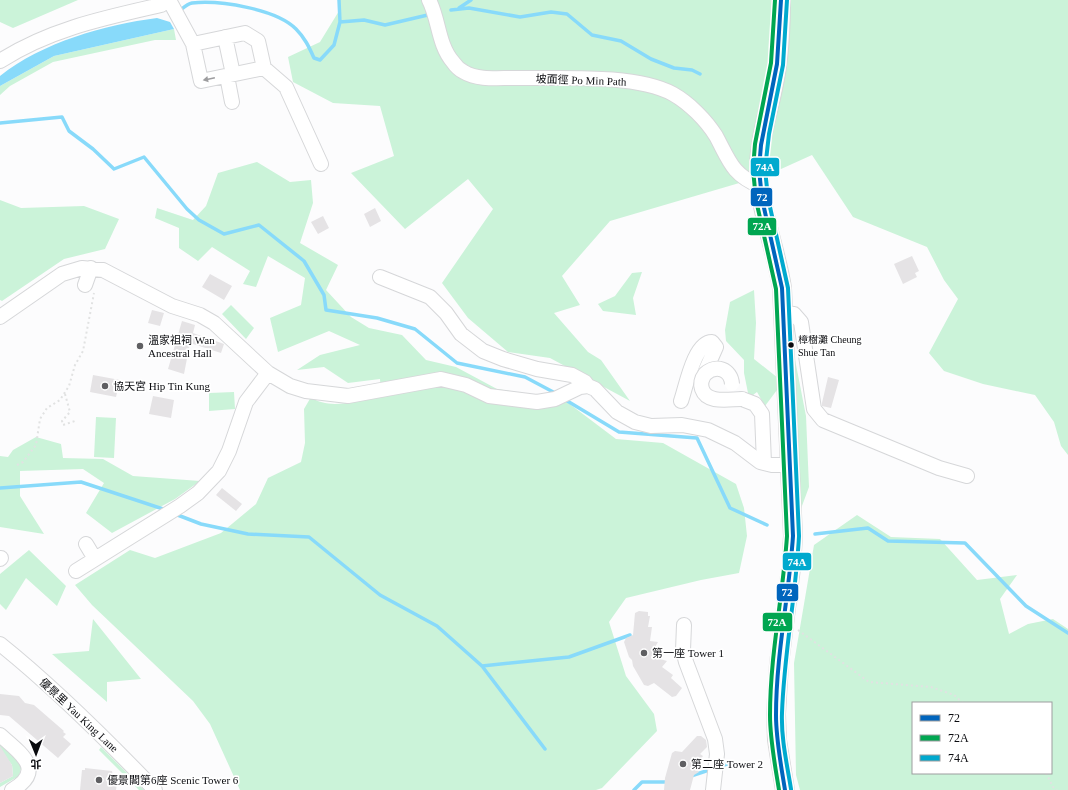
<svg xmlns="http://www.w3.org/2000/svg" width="1068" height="790" font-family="'Times New Roman','Noto Sans TC',serif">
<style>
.green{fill:#cbf3d9;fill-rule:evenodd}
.water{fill:#88dafa}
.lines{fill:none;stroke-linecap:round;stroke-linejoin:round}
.stream{stroke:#88dafa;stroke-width:3.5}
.building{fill:#e5e3e5}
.minor-casing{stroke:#d6d7d9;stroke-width:16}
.major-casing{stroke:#d7d7d8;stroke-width:20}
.path{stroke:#e1e2e2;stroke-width:2;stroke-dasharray:2 3;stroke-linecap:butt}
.minor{stroke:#fff;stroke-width:14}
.major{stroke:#f7f4f2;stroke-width:18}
.minor-bridge-casing{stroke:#d6d7d9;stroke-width:16;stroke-linecap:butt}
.minor-bridge{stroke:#fff;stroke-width:14}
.bus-1-casing{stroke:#fff;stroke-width:7}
.bus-2-casing{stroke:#fff;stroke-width:7}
.bus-3-casing{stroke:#fff;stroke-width:7}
.bus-1{stroke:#0065bd;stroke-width:4}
.bus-2{stroke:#00a651;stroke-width:4}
.bus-3{stroke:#00a9ce;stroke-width:4}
.oneway{fill:#9d9d9f}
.bus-dot{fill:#0a0b0f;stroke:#fff;stroke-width:1.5}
.poi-dot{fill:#5f5f62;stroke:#fff;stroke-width:1.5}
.labels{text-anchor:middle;stroke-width:3.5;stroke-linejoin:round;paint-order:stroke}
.bus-label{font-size:10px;fill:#0a0b0f;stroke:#fff;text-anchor:start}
.street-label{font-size:11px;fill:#0a0b0f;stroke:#fff}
.poi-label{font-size:11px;fill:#0a0b0f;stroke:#fff;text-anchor:start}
.line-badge{stroke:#fff;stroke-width:1.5}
.badge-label{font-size:11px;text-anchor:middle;font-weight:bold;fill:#fff}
</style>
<rect width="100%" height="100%" fill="#fcfcfd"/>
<!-- green -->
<path class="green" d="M0,0H78L13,28L0,22Z
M338,0H1068V455L1061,446L1054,422L1035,395L983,384L944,371L929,353L958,299L944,280L927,247L853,217L812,155L770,174L610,221L562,276L580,305L554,313L588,352L601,360L630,401L550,358L508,352L468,318L442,283L493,209L468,179L405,229L351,173L394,156L380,106L333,103L293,82L288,57L320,42L339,11Z
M174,29L176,40H155L53,62L10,86L0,95V86L54,56Z
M257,162L290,182L311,180L313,203L300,243L338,265L326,290L351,317L369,328L402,335L426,360L456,367L497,389L563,399L616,439L663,443L736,484L744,508L747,536L739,573L701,580L626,598L609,622L626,676L654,714L657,731L602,788L596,790H240L210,724L193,701L92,605L75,585L130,550L155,558L221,533L256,504L268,478L301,462L305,443L304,409L311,397C329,411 360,400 381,396L380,379L348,383L324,367L297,370L320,355L360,345L329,331L278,352L270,318L301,305L305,278L268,256L256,287L243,284L250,271L212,247L198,261L179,248V228L155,218L157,208L193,220L206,206L218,173Z
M0,200L21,208L84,206L119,219L105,249L64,259L2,301L0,300Z
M642,272L633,298L636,315L603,311L598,304L615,296L632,273Z
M754,290L756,323L754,359L783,382L765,406L757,392L749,398L744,373V360L726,341L725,330L730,302Z
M231,305L254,328L246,339L222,314Z
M791,339L806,416L809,487L799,514Z
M234,392L235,409L209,411V393Z
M96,417L116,418L114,458L94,457Z
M36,437L61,444L63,458L103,459L133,476L200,481L175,499L112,533L86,513L104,483L83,469L20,471V496L44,534L0,527V456L8,457L13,450Z
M857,515L891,537L940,539L977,580L1017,575L1000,599L1009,634L1028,624L1053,619L1068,629V790H800L796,775L794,663L814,545ZM913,703H1051V773H913Z
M29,550L66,586L57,606L26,578L6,610L0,604V574Z
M93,619L141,679L107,682V702L52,654L89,651Z
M0,742L22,765L19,776L0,787V783L13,776L12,765L0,749Z
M101,747L144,790H139L99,750Z"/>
<!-- water -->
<path class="water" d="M157,18L170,22L174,29L54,56L0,86V76C43,42 104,25 157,18Z"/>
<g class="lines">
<!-- stream -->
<path class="stream" d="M459,8L471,0
M451,10L469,8L520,17L551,12L567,14L592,35L621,41L651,59L674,68L692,70L700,74
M179,11C183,8 187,4 192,3C220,0 276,9 296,29C305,38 309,47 314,58L320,60L334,45L340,22L339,0
M340,22L364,20L385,25L432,14
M0,123L62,117L69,131L93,149L114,169L144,157L187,209L199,220L224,234L259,225L304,261L324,295L326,310L377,318L415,329L457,363L525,377L557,394
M564,399L619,432L697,438L730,508L767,525
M0,488L81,482L166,510
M175,514L201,524L248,534L309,537L380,595L437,626L482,666L545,749
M815,534L868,528L888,541L965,543L1026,606L1068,633
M482,666L569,657L630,635
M718,767L727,764
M691,776L712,769
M634,790L642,782H668"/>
</g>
<!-- building -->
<path class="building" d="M375,208L381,221L370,227L364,214Z
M323,216L329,228L318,234L311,222Z
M912,256L919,271L915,273L917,277L903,284L894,264Z
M210,274L232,286L224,300L202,287Z
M152,310L164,313L160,326L148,323Z
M182,321L195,325L193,333L224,344L221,353L190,343L184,374L168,369Z
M93,375L120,380L116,397L90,392Z
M828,377L839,380L831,408L822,406V403Z
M153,396L174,400L171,418L149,414Z
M222,488L242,504L236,511L216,495Z
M639,611L648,612V616H650L648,627H652L650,641L658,642L655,647L660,659L667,661L662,667L673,675L671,678L682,688L676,696L672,697L654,683L648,686L644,685L633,666L632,660L629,657L624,642L626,638L633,635L635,613Z
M0,694L19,696L25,703L34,705L64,731L63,732L66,734L63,737L71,744L58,758L9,716L0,715Z
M697,736H701L706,740L707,747L700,754L703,756L694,767L699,772L694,775L690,790H664L665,778L672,753L675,751L682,752Z
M0,746L12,765L13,776L0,783Z
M85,768L112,771L113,777H118L116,790H80L82,770H85Z"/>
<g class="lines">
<defs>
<path id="minor" d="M169,0L193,44L201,81L264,68L258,41L245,33L193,44
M429,0C439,19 438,45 453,62C455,65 460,70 464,72C477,80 497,78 512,78C556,79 634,73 673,94C689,103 706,120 716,136C729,160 732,175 760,186
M225,37L233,74
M0,61C50,29 104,18 161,5L168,0
M264,68L286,87L321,164
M227,76L232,102
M380,277L430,297L446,313L461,334L483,351L503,359L537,369L572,375L585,382L588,386
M85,285L91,268
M783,313L794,314L801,322L814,409L823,420L939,468L967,476
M0,317L62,274L82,268L103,270L172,306L200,315L214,323L268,373L290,386L306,391L348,396L441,379L466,385L489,396L537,402L555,399L580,387L588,386L595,389L617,412L635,422L651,426L682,425L708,430L735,443L760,462L772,465H789
M742,399L755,404L762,414L764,463
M681,401C686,387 694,342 712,342L716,347L701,381
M86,544L95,559
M0,559L1,558
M76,571L180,506L198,493L219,471L229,451L246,402L268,373
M684,625L683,650L686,662L715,739L717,754L713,790
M0,644C55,688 106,739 155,790
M0,735C19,752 47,770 12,790"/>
<path id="major" d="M781,0C781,24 780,49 776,73C771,105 759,136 759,169C759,210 776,248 782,288L793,536L791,568L779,664L776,714L777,740L785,790"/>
</defs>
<!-- minor casing -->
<use href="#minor" class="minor-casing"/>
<!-- major casing -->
<use href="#major" class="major-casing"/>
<!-- path -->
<path class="path" d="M65,394L70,412L62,421L63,425L75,421
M17,465L23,462L36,445L40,419L47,408L60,400L69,386L75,365L83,351L94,293
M798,630L869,682L931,687L954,695L963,703
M1046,773L1053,787L1057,790"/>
<!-- minor -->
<use href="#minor" class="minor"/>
<!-- major -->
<use href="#major" class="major"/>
<defs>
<path id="minor-bridge" d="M732,384C731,369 716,364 705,374C702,378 700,383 702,389C707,404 729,399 742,399"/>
</defs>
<!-- minor-bridge casing -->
<use href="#minor-bridge" class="minor-bridge-casing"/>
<!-- minor-bridge -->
<use href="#minor-bridge" class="minor-bridge"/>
<defs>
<path id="bus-1" d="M781,0L777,64L761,145L759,169L762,199L782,288L793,536C789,596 776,655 776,715C776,740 781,765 785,790"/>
<path id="bus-2" d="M775,0L771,63L755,144L753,169L756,200L776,289L787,536C783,596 770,655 770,715C770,740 775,765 779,790"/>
<path id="bus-3" d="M787,0L783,65L769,134L765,169L768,198L788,288L799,536C796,595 784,653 782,713C781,739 787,764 791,789"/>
</defs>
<!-- bus-1 casing -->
<use href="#bus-1" class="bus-1-casing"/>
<!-- bus-2 casing -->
<use href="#bus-2" class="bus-2-casing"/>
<!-- bus-3 casing -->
<use href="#bus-3" class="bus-3-casing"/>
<!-- bus-1 -->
<use href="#bus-1" class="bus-1"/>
<!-- bus-2 -->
<use href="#bus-2" class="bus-2"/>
<!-- bus-3 -->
<use href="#bus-3" class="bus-3"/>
</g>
<!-- one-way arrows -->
<defs><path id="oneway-solid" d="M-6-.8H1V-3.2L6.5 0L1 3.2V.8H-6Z"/></defs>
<use class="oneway" href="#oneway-solid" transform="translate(209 79) rotate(168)"/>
<!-- markers -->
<circle class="bus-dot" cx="791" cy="345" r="3.5"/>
<g class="poi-dot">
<circle cx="140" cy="346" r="4"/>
<circle cx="105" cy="386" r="4"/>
<circle cx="644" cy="653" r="4"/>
<circle cx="683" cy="764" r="4"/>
<circle cx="99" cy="780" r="4"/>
</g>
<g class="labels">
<!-- bus labels -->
<g class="bus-label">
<text x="798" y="343">樟樹灘 Cheung<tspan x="798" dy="13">Shue Tan</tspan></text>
</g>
<!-- street labels -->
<g class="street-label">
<text transform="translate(581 80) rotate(2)" y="4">坡面徑 Po Min Path</text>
<text transform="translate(79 715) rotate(43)" y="4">優景里 Yau King Lane</text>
</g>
<!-- poi labels -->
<g class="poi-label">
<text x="148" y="344">溫家祖祠 Wan<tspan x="148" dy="13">Ancestral Hall</tspan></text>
<text x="113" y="390">協天宮 Hip Tin Kung</text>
<text x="652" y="657">第一座 Tower 1</text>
<text x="691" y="768">第二座 Tower 2</text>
<text x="107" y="784">優景閣第6座 Scenic Tower 6</text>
</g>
</g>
<g class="line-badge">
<rect x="750" y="157" width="30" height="20" rx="4" fill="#00a9ce"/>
<rect x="750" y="187" width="23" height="20" rx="4" fill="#0065bd"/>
<rect x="747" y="217" width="30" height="19" rx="4" fill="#00a651"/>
<rect x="782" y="552" width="30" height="19" rx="4" fill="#00a9ce"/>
<rect x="776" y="583" width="23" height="19" rx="4" fill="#0065bd"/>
<rect x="762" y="612" width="31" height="20" rx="4" fill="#00a651"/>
</g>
<g class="badge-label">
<text x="765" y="171">74A</text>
<text x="762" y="201">72</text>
<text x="762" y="230">72A</text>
<text x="797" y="566">74A</text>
<text x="787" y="596">72</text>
<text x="777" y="626">72A</text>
</g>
<!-- legend -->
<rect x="912" y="702" width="140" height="72" fill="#ffffff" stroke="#9d9d9f"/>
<rect x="920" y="715" width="20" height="6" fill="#0065bd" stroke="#9d9d9f"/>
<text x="948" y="722" font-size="12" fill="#0a0b0f">72</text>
<rect x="920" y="735" width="20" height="6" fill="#00a651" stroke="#9d9d9f"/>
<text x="948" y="742" font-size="12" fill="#0a0b0f">72A</text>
<rect x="920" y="755" width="20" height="6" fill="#00a9ce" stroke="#9d9d9f"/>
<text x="948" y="762" font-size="12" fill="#0a0b0f">74A</text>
<!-- north arrow -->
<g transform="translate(36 754) rotate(179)" stroke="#ffffff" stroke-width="3" paint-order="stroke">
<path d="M0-3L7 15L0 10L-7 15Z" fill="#0a0b0f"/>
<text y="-6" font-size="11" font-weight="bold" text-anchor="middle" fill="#0a0b0f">北</text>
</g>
</svg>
